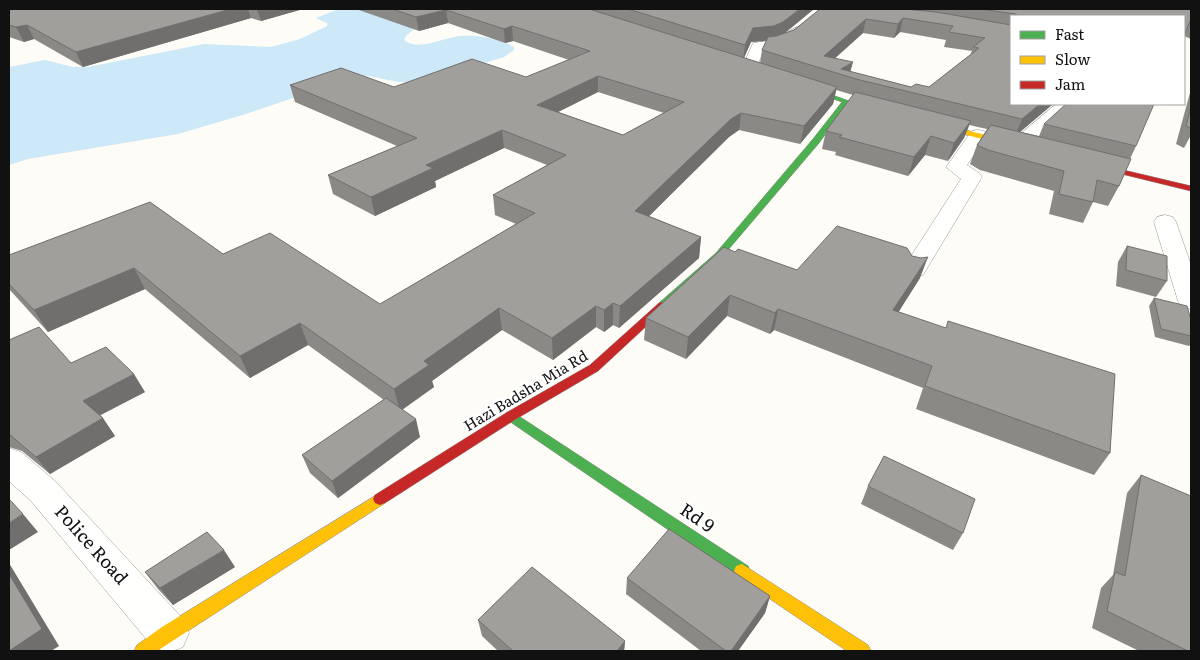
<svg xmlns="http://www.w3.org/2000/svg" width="1200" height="660" font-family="Literata,serif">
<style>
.water{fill:#cde8f7}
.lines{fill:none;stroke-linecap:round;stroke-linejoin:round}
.street-casing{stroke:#979795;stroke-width:1}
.fast-casing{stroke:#8e8d8b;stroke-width:1}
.slow-casing{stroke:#8e8d8b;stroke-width:1}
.jam-casing{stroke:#8e8d8b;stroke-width:1}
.street{fill:#fffffe;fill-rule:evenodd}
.fast{fill:#4caf50;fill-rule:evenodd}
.slow{fill:#ffc107;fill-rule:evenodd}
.jam{fill:#c62828;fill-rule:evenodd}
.wall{fill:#8a8986;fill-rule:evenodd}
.shaded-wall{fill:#716f6d}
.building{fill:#a19f9c;stroke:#716f6d;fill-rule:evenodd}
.labels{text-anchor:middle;stroke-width:5;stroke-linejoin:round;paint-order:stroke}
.street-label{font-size:15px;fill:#111;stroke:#fff}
.near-street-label{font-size:18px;fill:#111;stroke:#fff}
</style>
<rect width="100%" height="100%" fill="#fdfcf7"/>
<!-- water -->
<path class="water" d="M339,9H394L414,29L406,36L404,40C419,52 444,37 461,36C479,35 498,38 514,47V50L504,57L423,82H398L369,76L352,78L246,114L178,134L28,159L9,165V67L45,60L73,67H88L204,44L271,47L300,39L327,26V23L316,18Z"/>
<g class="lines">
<defs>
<path id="street" d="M797,27L804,31C794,44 779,49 764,50L755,71H745L742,68L753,43L774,40Z
M1056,104H1074L1026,149L1019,151L1012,149L1010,145L1012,141Z
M978,130L984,131L987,135L967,165L979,173L982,177L923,275L914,277L905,275L902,270L961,179L946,167L972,131Z
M1165,215L1173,217L1176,222L1191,265V309L1182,307L1178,301L1154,222L1157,217Z
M9,448L21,452L55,481L183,619L189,633L183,647C172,652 164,652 153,647L31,501L9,481Z"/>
<path id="fast" d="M797,84H801L849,101L819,143L722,257L667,307H659L658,305L659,303L716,253L813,139L842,102L797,86Z
M511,411L748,566L750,571L748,576L742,578L736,576L506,419L505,416L506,413Z"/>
<path id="slow" d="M928,121L1023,144L1024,146L1017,148L928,125Z
M380,493L385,495L387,499L385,503L157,651H134L137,645L162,627Z
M742,564L868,645L871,651H847L736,576L734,571L736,566Z"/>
<path id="jam" d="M1085,161L1191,186V191L1085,165Z
M663,302L668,305L667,307L598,371L516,419L385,503L380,505L375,503L373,499L375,495L506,413L590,365L659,303Z"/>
</defs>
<!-- street casing -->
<use href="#street" class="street-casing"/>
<!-- fast casing -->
<use href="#fast" class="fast-casing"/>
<!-- slow casing -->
<use href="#slow" class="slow-casing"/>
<!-- jam casing -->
<use href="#jam" class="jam-casing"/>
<!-- street -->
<use href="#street" class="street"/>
<!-- fast -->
<use href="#fast" class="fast"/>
<!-- slow -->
<use href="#slow" class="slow"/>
<!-- jam -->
<use href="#jam" class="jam"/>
</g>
<!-- wall -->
<path class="wall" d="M9,9H303L261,21L251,18L83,67L34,39L24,42L9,37Z
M356,9H814L785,33L794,30L820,9H1191V39L1184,36V16H1011V104H1053L1020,132L1039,136L1044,124L1136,146L1130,159L1119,186L1108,206L1093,202L1083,223L1049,214L1054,191L980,170L970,164L977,145L987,129L969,125L964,138L948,161L925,155L908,176L835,155L836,152L822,149L826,131L853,95L836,90L833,104L800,144L739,130L729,137L649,216L701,237L699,258L619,328L613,325L604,332L596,327L553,360L502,330L432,381L434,387L402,410L420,437L338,498L310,473L302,455L384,400L308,345L250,378L145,289L48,332L9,289V255L223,254L380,304L516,224L495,215L493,195L547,165L504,148L435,181L436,187L375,216L333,194L328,175L397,146L295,102L290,85L394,87L526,77L569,60L513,41L505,43L448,23L419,31ZM900,32L946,40L944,47L972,51L970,55L929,87H911L850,72L835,58L863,33L894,38ZM766,41L762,50L760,63L744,58L751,42ZM598,92L664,113L623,135L558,112Z
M1191,89V135L1184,148L1176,144Z
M1127,246L1167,281L1156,297L1116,286L1118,262Z
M735,252L797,270L920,278L898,312L1110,453L1094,475L916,409L923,388L774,330L770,334L727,316L686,359L644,340L646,318Z
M1154,298L1191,320V344L1189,346L1155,337L1149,306Z
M9,340L145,392L100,415L115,436L50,474L22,451L9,447Z
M1141,475L1191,651H1139L1092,628L1101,588L1113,575L1127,493Z
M868,486L963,533L953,550L861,504Z
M235,567L173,605L158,589L145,572Z
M627,578L770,596L765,613L738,651H701L626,594Z
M478,620L625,641L624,651H498L482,636Z"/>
<!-- shaded-wall -->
<path class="shaded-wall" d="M231,9H248L251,18L83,67L76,52Z
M257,9H303L261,21Z
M800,9H814L781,36L772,40L751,42L743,60L745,45L753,28Z
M446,10L448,23L419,31L416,17Z
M903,18L900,32L894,38L898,24Z
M866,19L863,33L823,69L824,56Z
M27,25L34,39L24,42L16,27Z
M512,26L513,41L505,43L504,29Z
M853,62L849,77L841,69Z
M598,76V92L538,122L537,105Z
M837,87L833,104L800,144L804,126Z
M1040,104H1053L1015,136L1022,119Z
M741,113L739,130L729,137L634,231L635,211L731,119Z
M971,121L964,138L948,161L954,143Z
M502,130L504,148L435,181L436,187L375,216L371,197L426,165Z
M931,136L925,155L908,176L914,157Z
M701,237L699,258L619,328L620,306Z
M928,257L920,278L886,332L893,310Z
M134,268L145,289L48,332L34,310Z
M730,295L727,316L686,359L688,337Z
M613,303V325L604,332V310Z
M596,306V327L553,360L552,338Z
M499,308L502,330L432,381L434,387L400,411L394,389L424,361Z
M778,309L774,330L770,334L775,313Z
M300,323L308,345L250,378L240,356Z
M134,374L145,392L95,418L83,401Z
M103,418L115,436L50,474L36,457Z
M416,419L420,437L338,498L332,481Z
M23,514L38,532L9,550V523Z
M224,550L235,567L173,605L160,588Z
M9,563L59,646L51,651H9Z
M770,596L765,613L738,651H731Z
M625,641L624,651H617Z"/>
<!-- building -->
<path class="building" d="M16,9H231L76,52L27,25L16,27L9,25V10Z
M392,9H589L837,87L804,126L741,113L731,119L635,211L701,237L620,306L613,303L604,310L596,306L552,338L499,308L424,361L429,365L394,389L300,323L240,356L134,268L34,310L9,284V255L150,202L223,254L270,233L380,304L535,213L493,195L566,155L502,130L426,165L433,168L371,197L328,175L417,138L290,85L341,68L394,87L472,59L526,77L590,51L512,26L504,29L446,10L416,17ZM598,76L684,102L623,135L537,105Z
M628,9H800L783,22L774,26L753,28L745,45Z
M820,9H904L936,12L1011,25V104H1040L1022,119L856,79L762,50L768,37L776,36L794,30ZM903,18L953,26L949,32L985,38L973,47L979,48L929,87L916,84L911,87L841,69L853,62L824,56L866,19L898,24Z
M980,9H1191V22L1190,21L1184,36V16H1017L1016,14Z
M855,92L971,121L954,143L931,136L914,157L839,137L842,135L826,131Z
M1066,104H1154L1136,146L1044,124Z
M1191,107V128L1186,126Z
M991,125L1131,159L1119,186L1097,180L1093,202L1059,194L1064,171L988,150L977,145Z
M837,226L907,248L912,256L921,258L928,257L893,310L946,328L948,321L1115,374L1110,453L925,386L932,366L778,309L775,313L730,295L688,337L646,318L724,247L735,252L738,249L797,270Z
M1127,246L1167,256V281L1126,270Z
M1154,298L1187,306L1191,320V336L1161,329Z
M39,327L71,363L106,347L134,374L83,401L103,418L36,457L9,434V340Z
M386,398L416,419L332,481L302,455Z
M884,456L975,499L963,533L868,486Z
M1141,475L1191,496V651H1188L1107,611L1115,572L1125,576Z
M9,499L23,514L9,523Z
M669,529L770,596L731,651H726L627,578Z
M207,532L224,550L160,588L145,572Z
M532,567L625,641L617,651H513L478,620Z
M9,574L42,629L9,651Z"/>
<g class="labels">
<!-- street labels -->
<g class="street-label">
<text transform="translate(526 391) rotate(-31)" y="5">Hazi Badsha Mia Rd</text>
</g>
<!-- near-street labels -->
<g class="near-street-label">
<text transform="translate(697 518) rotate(34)" y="6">Rd 9</text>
<text transform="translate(91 545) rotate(48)" y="6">Police Road</text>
</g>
</g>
<!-- border -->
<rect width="1200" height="660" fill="none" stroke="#111111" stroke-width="20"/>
<!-- legend -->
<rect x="1010" y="15" width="175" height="90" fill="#ffffff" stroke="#a0a0a0"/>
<rect x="1020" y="31" width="25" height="8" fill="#4caf50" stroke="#a0a0a0"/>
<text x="1055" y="40" font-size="15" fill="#111111">Fast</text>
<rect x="1020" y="56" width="25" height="8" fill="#ffc107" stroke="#a0a0a0"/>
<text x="1055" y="65" font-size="15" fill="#111111">Slow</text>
<rect x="1020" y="81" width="25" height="8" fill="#c62828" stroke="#a0a0a0"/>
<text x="1055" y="90" font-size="15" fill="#111111">Jam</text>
</svg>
